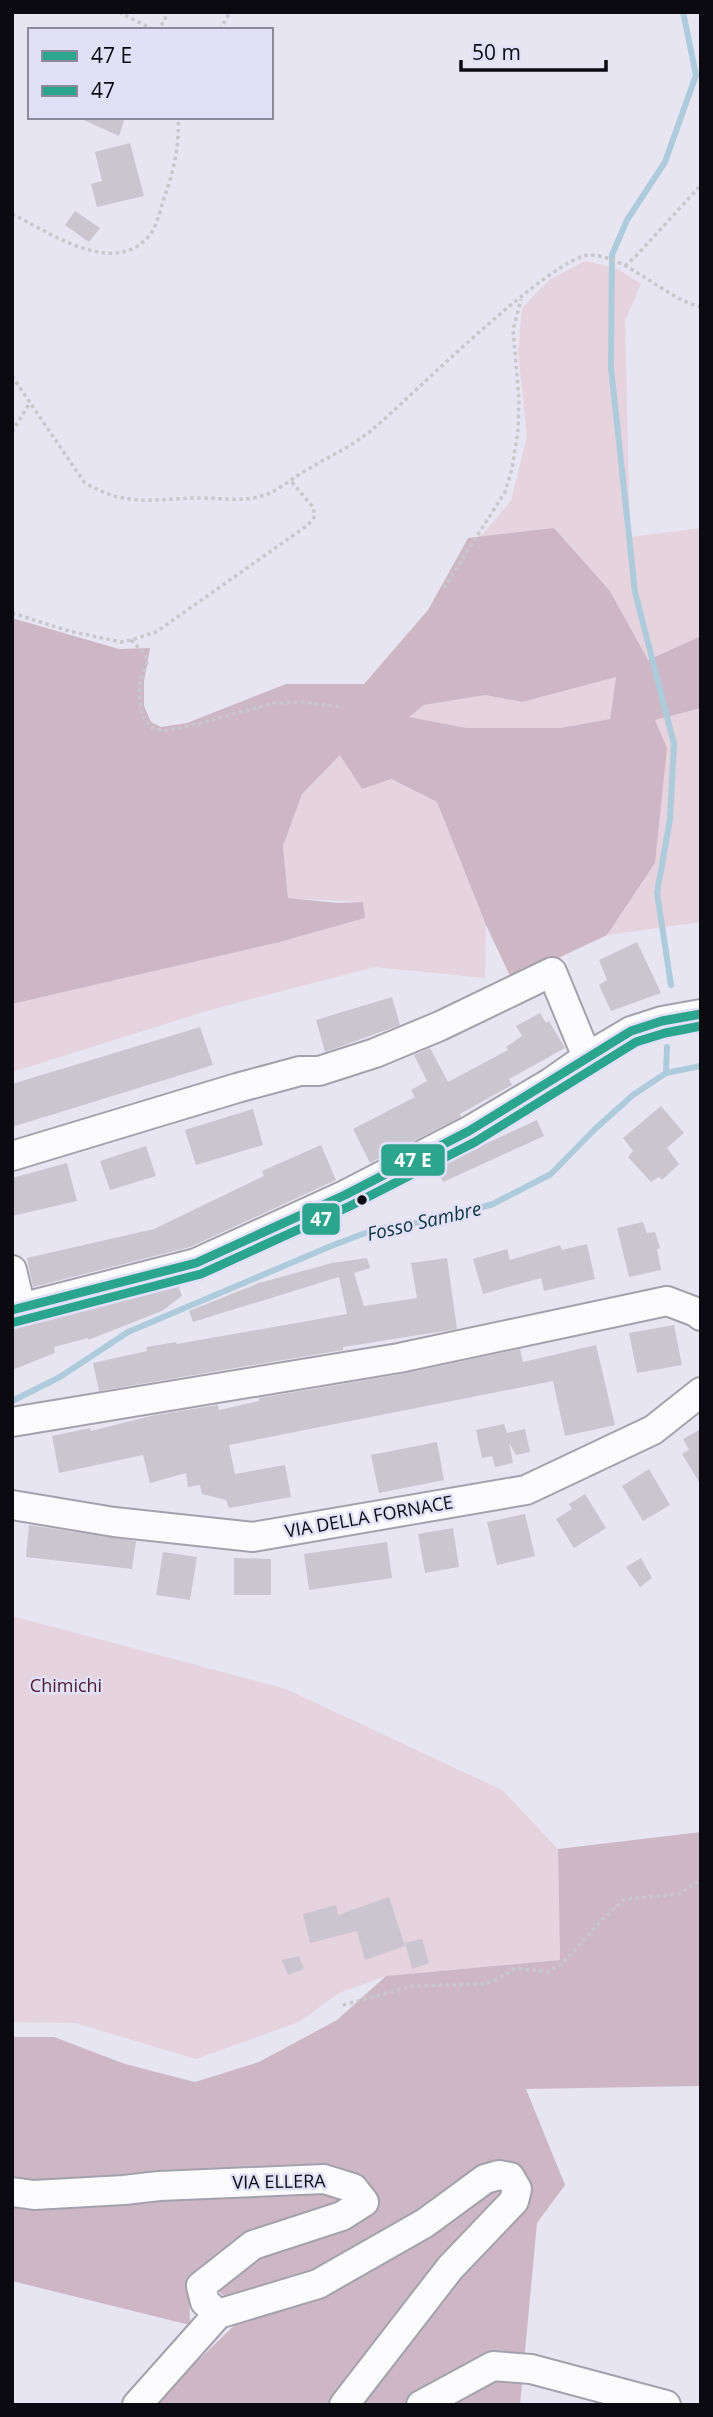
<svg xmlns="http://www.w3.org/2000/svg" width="713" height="2417" font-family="'Open Sans',sans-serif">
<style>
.green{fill:#e5d3de}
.forest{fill:#ceb7c4;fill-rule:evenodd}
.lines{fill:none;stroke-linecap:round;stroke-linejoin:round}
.stream{stroke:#adcbda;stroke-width:6}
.building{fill:#cbc5d0}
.minor-casing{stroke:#a3a2ac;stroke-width:32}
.path{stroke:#c8c7cb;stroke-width:3.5;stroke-dasharray:3.5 3.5;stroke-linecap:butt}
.minor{stroke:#fbfbfd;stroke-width:28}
.bus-1-casing{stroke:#e2e0f6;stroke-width:14}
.bus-2-casing{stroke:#e2e0f6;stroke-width:14}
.bus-1{stroke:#2ba58e;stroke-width:9}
.bus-2{stroke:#2ba58e;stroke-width:9}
.bus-dot{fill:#0b0a11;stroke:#e2e0f6;stroke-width:2.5}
.labels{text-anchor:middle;stroke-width:5;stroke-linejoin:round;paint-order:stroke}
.street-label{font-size:18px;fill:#0b0a11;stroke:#e2e0f6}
.park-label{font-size:18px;fill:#4d1a2f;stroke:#e2e0f6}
.water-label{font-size:19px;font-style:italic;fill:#0c3441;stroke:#e2e0f6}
.line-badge{stroke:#e2e0f6;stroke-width:2.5}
.badge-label{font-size:19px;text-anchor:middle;font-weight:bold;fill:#fff}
</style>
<rect width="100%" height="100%" fill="#e6e5f1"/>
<!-- green -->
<path class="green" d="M585,261L618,269L641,284L625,321L630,537L701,528V636L648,660L610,591L554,528L480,537L511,501L527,437L518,352L522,308L549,280Z
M616,676L610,719L560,728H467L408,717L424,705L485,695L522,702Z
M701,708V922L607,935L655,863L654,719Z
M340,755L437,802L486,925L485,978L375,967L213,1009L12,1072V1004L280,942L365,918L363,902L288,898L283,846L302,794Z
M12,1616L286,1689L502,1790L558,1849L560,1960L386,1976L339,1993L299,2022L196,2059L75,2023L12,2022Z"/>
<!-- forest -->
<path class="forest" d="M554,528L610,591L648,660L701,636V708L655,720L667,748L655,863L607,935L512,980L486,925L437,802L391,779L362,789L340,755L302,794L283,846L288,898L338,903L363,902L365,918L280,942L12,1004V618L119,649L150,648L144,681V706L151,722L161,727L187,723L286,684H364L428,610L468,538ZM616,677L610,719L560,728H467L409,717L424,705L485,695L522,702Z
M701,1832V2086L526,2089L565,2185L537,2223L520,2405H152L245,2315L246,2300L222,2295L206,2274L189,2278L190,2325L12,2281V2037H54L125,2064L195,2082L259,2062L337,2020L386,1976L560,1960L558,1849Z"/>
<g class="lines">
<!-- stream -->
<path class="stream" d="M671,985L657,893L670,819L674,744L635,592L611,368L612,255L627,220L665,162L696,75L683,12
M666,1073L667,1047
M12,1401L60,1377L128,1332L331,1246L376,1229L438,1220L493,1204L551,1174L594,1130L633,1095L666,1073L701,1066"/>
</g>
<!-- building -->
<path class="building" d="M77,117H125L119,136Z
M130,143L144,196L97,207L91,184L102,181L95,152Z
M75,211L100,228L89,242L65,225Z
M637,942L661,993L611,1011L599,985L607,980L599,960Z
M392,997L400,1025L325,1052L316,1020Z
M540,1013L546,1023L549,1021L565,1048L509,1079L512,1085L460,1114L461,1117L370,1163L353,1129L415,1097L411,1090L427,1081L414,1055L430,1048L448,1082L508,1050L506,1047L522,1036L516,1026Z
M200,1027L213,1065L12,1127V1084Z
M661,1106L684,1133L667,1148L679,1164L662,1180L659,1177L651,1182L628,1157L633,1151L623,1138Z
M253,1109L263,1145L196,1165L185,1130Z
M537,1120L544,1136L443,1182L436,1167Z
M321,1145L336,1180L190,1247L33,1287L27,1258L154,1229L264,1176L262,1171Z
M146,1146L156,1176L110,1190L100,1161Z
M67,1163L77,1201L12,1216V1178Z
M643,1222L647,1233L655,1232L660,1248L657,1249L661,1270L629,1277L617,1228Z
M587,1244L595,1279L544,1291L541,1278L483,1294L473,1259L507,1249L510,1260L560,1245L562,1250Z
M367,1258L370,1268L354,1273L364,1306L417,1298L411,1263L447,1258L457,1329L343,1347V1350L99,1391L93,1363L147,1351L146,1347L176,1342L177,1344L347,1314L339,1277L193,1322L189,1311L259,1283L332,1263Z
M178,1285L182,1296L162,1311L88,1340V1338L54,1347L55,1353L12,1370V1329Z
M674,1325L682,1365L637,1373L629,1333Z
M596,1345L615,1425L565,1436L553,1381L229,1445L235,1474L285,1465L291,1497L229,1508L226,1500L202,1494L200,1485L188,1487L186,1473L150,1483L143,1455L59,1473L52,1436L90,1428L91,1431L155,1415L218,1405L219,1410L259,1401V1398L402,1374L520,1349L523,1362Z
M504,1424L507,1433L525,1429L530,1452L516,1455L509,1443L513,1463L495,1467L492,1456L482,1458L476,1430Z
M701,1429V1485L682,1454L689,1450L683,1439Z
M437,1442L444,1480L379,1493L371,1455Z
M649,1469L670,1505L643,1521L622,1486Z
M585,1494L606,1528L574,1548L556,1519L572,1509L569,1504Z
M525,1514L535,1556L497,1565L487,1522Z
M29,1525L136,1541L132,1569L26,1557Z
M453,1528L459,1567L425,1573L418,1534Z
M387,1542L392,1578L309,1590L304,1554Z
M163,1552L197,1557L190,1600L156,1595Z
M234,1558L271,1559V1595H234Z
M641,1558L652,1578L640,1587L626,1567Z
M389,1897L405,1946L365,1960L357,1931L310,1943L303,1914L336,1905L338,1915Z
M422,1939L429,1963L412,1969L405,1943Z
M299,1956L304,1969L288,1975L282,1960Z"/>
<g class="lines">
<defs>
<path id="minor" d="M12,1156L237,1088L300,1071H319L375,1053L440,1026L552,972L587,1057
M12,1270L21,1308
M12,1310L196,1263L345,1195L469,1131L550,1083L587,1057L631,1031L662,1021L701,1014
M12,1422L399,1358L667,1301L696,1312L701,1316
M12,1505L114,1522L253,1537L526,1490L653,1430L701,1392
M12,2192L34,2195L124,2190L159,2186L324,2179L353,2188L364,2202L342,2216L253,2245L201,2286L205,2302L218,2314
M218,2314L318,2284L425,2223L485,2179L499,2175L510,2177L517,2189L514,2201L450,2268L344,2405
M137,2405L218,2314
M421,2405L493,2366L531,2369L666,2405"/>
</defs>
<!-- minor casing -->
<use href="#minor" class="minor-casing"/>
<!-- path -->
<path class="path" d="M119,12L154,30
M156,30L165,21L166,12
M220,30L230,12
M12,214C49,232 113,278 149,236C156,228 160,212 163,201C173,174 180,146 178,117
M625,266L636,256L701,185
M12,376L84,482C122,506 149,500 191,498C215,497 242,503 265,495C281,489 295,476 310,468C332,455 354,445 373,429C410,398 553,254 591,255C629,257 664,298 701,307
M12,432L29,404
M444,588L505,492L512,469L518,430L519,399L513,330L521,299
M12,613L69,631L121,642L131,640L156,632L308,525L315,516L313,507L290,480
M131,640L145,654L147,662L140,680L139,693L142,715L150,727L162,731L182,728L274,703L302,702L343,707
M343,2005L413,1986L484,1984L496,1980L516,1968L547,1972L562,1964L602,1920L625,1899L679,1894L701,1880"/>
<!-- minor -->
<use href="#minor" class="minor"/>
<defs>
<path id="bus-1" d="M12,1310L196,1263L345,1195L469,1131L631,1031L662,1021L701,1014"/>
<path id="bus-2" d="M15,1322L201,1274L350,1206L475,1142L636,1042L665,1033L701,1026"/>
</defs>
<!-- bus-1 casing -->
<use href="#bus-1" class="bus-1-casing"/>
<!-- bus-2 casing -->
<use href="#bus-2" class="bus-2-casing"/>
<!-- bus-1 -->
<use href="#bus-1" class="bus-1"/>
<!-- bus-2 -->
<use href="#bus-2" class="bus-2"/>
</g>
<!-- markers -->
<circle class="bus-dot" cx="362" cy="1200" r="6"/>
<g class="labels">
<!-- street labels -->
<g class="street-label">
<text transform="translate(369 1517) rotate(-10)" y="6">VIA DELLA FORNACE</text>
<text transform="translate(279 2182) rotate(-1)" y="6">VIA ELLERA</text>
</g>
<!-- park labels -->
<g class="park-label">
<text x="66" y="1692">Chimichi</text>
</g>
<!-- water labels -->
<g class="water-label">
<text transform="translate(424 1221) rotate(-13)" y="7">Fosso Sambre</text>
</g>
</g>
<g class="line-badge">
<rect x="380" y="1143" width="66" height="34" rx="7" fill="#2ba58e"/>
<rect x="301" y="1202" width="40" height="34" rx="7" fill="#2ba58e"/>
</g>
<g class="badge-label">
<text x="413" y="1167">47 E</text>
<text x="321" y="1226">47</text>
</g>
<!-- border -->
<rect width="713" height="2417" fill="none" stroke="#0b0a11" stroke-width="28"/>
<!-- legend -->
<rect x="28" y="28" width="245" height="91" fill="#e2e0f6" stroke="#8c8a9a" stroke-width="2"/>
<rect x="42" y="51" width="35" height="10" fill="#2ba58e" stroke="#8c8a9a" stroke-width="2"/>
<text x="91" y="63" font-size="21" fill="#0b0a11">47 E</text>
<rect x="42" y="86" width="35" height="10" fill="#2ba58e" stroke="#8c8a9a" stroke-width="2"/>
<text x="91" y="98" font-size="21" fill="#0b0a11">47</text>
<!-- scale -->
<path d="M461 60v10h145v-10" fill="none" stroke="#0b0a11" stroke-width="3.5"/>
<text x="472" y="60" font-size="21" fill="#0b0a11" stroke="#e2e0f6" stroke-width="5" paint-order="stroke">50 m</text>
</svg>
